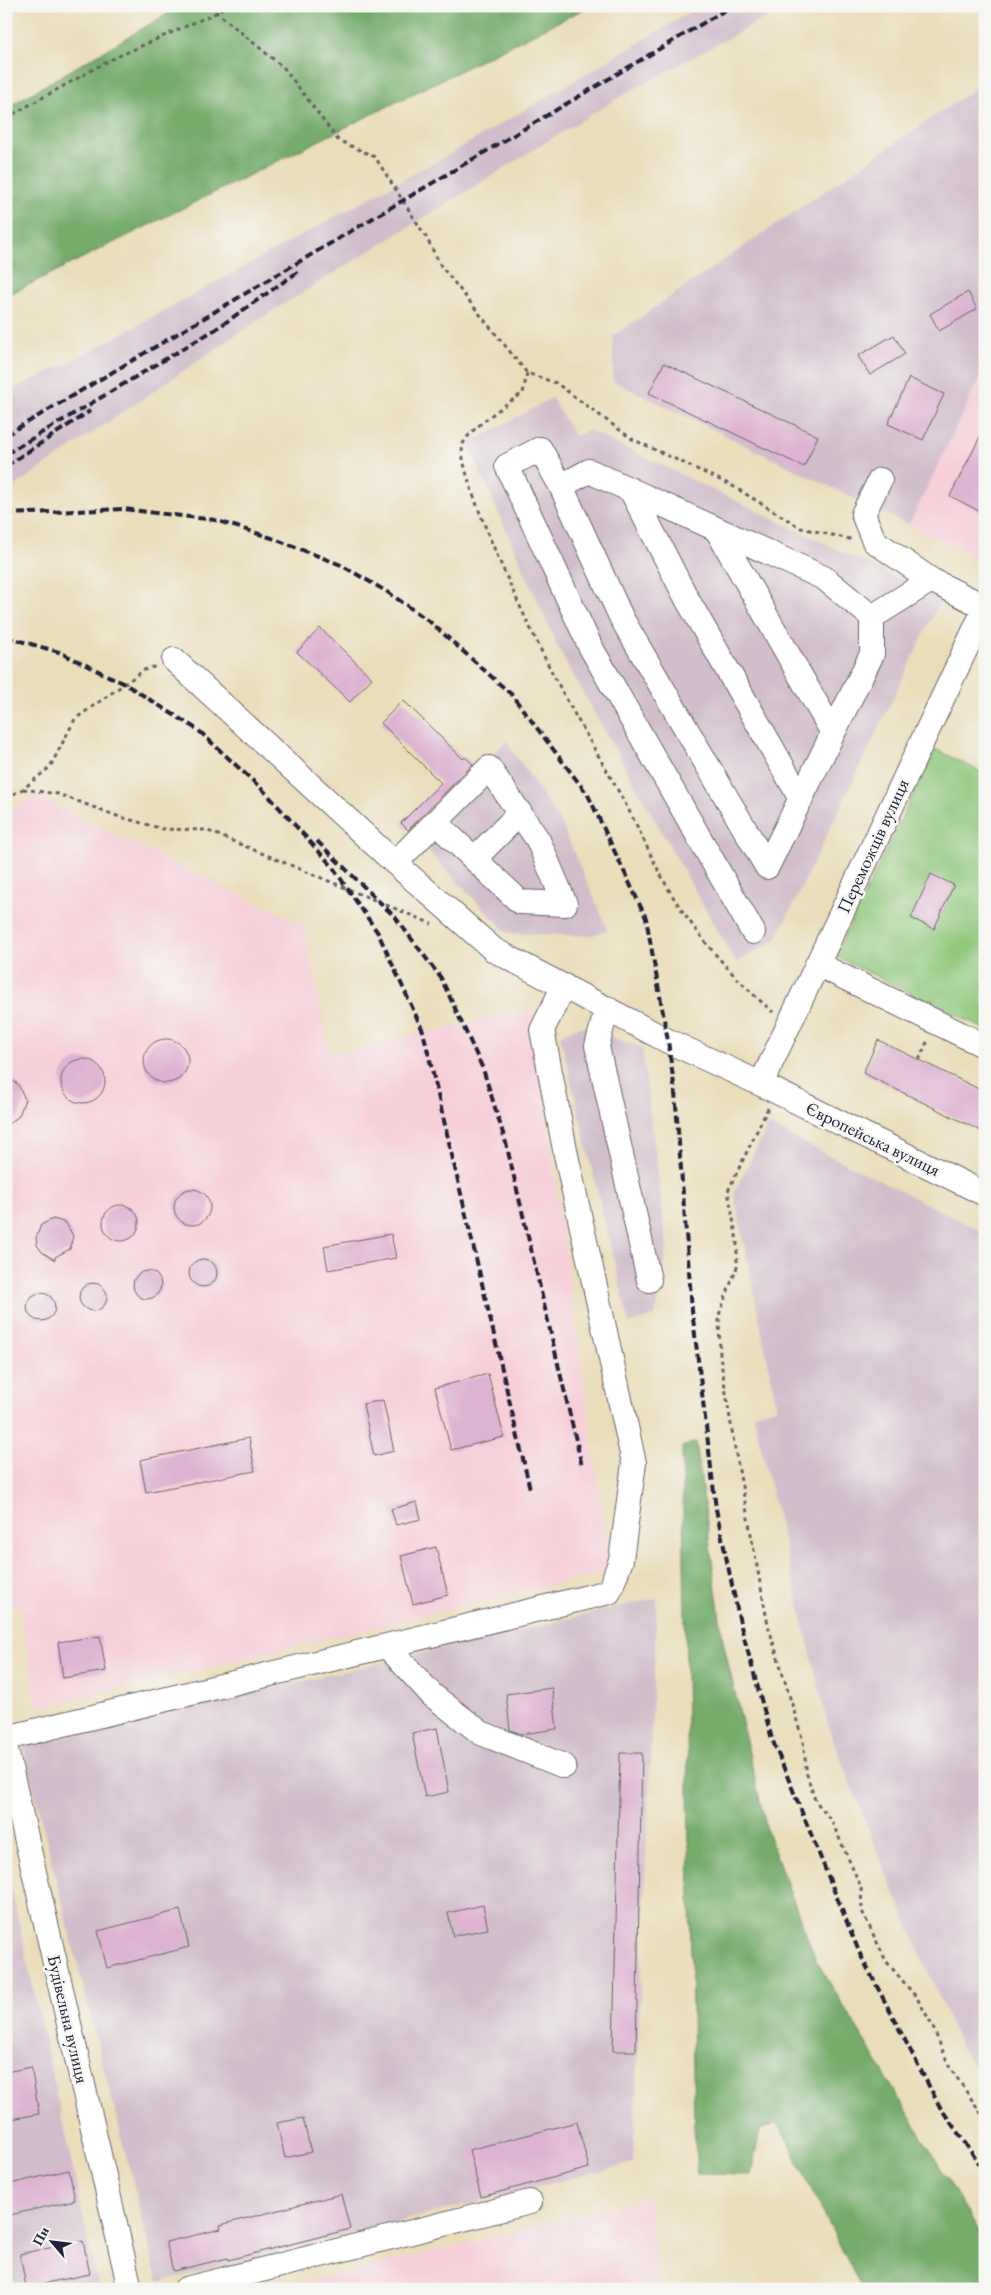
<svg xmlns="http://www.w3.org/2000/svg" width="991" height="2295" font-family="'EB Garamond',serif">
<style>
.built{fill:#f6cfd9}
.industrial{fill:#d1bdcb}
.green{fill:#90c87b;stroke:#59755b}
.forest{fill:#74ac6b;stroke:#4b6753}
.building{fill:#deb2d2}
.lines{fill:none;stroke-linecap:round;stroke-linejoin:round}
.minor-casing{stroke:#686367;stroke-width:26}
.path{stroke:#686367;stroke-width:3;stroke-dasharray:4 4;stroke-linecap:butt}
.minor{stroke:#fff;stroke-width:24}
.rail{stroke:#22223b;stroke-width:4;stroke-dasharray:8 4;stroke-linecap:butt}
.labels{text-anchor:middle;stroke-width:5;stroke-linejoin:round;paint-order:stroke}
.street-label{font-size:18px;fill:#22223b;stroke:#f6f6f2}
</style>
<rect width="100%" height="100%" fill="#f6f6f2"/>
<filter id="ink" filterUnits="userSpaceOnUse"><feTurbulence type="fractalNoise" baseFrequency=".02" numOctaves="2"/><feDisplacementMap in="SourceGraphic" scale="10" xChannelSelector="R" yChannelSelector="G"/><feConvolveMatrix kernelMatrix="1 2 1 2 8 2 1 2 1" color-interpolation-filters="sRGB"/></filter>
<filter id="wash" filterUnits="userSpaceOnUse"><feTurbulence type="fractalNoise" baseFrequency=".0096" numOctaves="4" result="noise"/><feDisplacementMap in="SourceGraphic" scale="20" xChannelSelector="R" yChannelSelector="G"/><feGaussianBlur stdDeviation="1.12" result="paint"/><feColorMatrix in="noise" values="0 0 0 0 0 0 0 0 0 0 0 0 0 0 0 0 0 1.4 0 .05"/><feComposite in="paint" operator="in"/></filter>
<g filter="url(#wash)">
<rect width="100%" height="100%" fill="#eaddba"/>
<!-- built -->
<path class="built" d="M985,367V563L909,525Z
M33,795L303,925L330,1055L532,1008L610,1571L39,1708L19,1606L6,1608V812Z
M649,2198L660,2289H278Z"/>
<!-- industrial -->
<path class="industrial" d="M701,6H787L621,96L258,320L6,492V392L67,364L448,155Z
M985,78V367L909,525L613,381V336L983,83Z
M552,398L575,437L588,430L941,599L777,938L736,963L560,652L468,444Z
M506,741L561,823L608,930L588,936L507,933L413,835Z
M581,1026L642,1048L667,1247L655,1316L629,1323L560,1035Z
M768,1125L985,1233V2082L961,2048L889,1881L829,1729L753,1414L777,1408L734,1193Z
M657,1598L633,2163L158,2282L23,1747Z
M6,1864L99,2289H6Z"/>
<!-- green -->
<path class="green" d="M935,749L985,774V1029L835,956Z"/>
<!-- forest -->
<path class="forest" d="M181,6H590L6,296V108Z
M696,1442L723,1641L767,1831L816,1960L985,2242V2289H862L778,2123L760,2130L751,2175L697,2174L694,2126L682,1447Z"/>
<g id="blocks">
<!-- building -->
<path class="building" d="M968,292L977,309L939,331L930,314Z
M894,335L905,354L870,375L858,356Z
M664,363L818,436L804,467L649,393Z
M909,378L944,394L923,440L888,424Z
M985,427V514L950,496Z
M320,628L372,678L350,702L297,652Z
M403,700L463,759L465,757L473,764L408,830L401,823L441,783L381,723Z
M931,874L954,885L934,929L911,918Z
M144 1061a22 22 0 1 1 44 0a22 22 0 1 1-44 0Z
M878,1040L985,1092V1133L863,1073Z
M61 1081a22 22 0 1 1 44 0a22 22 0 1 1-44 0Z
M6,1077L18,1084L25,1099L19,1116L6,1126Z
M174 1207a18 18 0 1 1 36 0a18 18 0 1 1-36 0Z
M103 1223a18 18 0 1 1 36 0a18 18 0 1 1-36 0Z
M53,1219L66,1223L73,1236L70,1249L55,1257V1260L42,1252L37,1245L36,1238L41,1225Z
M391,1234L396,1258L328,1270L324,1246Z
M189 1273a14 14 0 1 1 28 0a14 14 0 1 1-28 0Z
M133 1285a14 14 0 1 1 28 0a14 14 0 1 1-28 0Z
M79 1297a14 14 0 1 1 28 0a14 14 0 1 1-28 0Z
M27 1307a14 14 0 1 1 28 0a14 14 0 1 1-28 0Z
M488,1374L504,1437L451,1450L435,1388Z
M383,1400L394,1451L374,1456L363,1404Z
M249,1438L255,1471L146,1492L140,1460Z
M417,1502L421,1519L396,1525L391,1509Z
M436,1547L448,1595L413,1604L401,1556Z
M100,1636L106,1671L63,1678L58,1642Z
M552,1688L557,1729L522,1734L510,1730L506,1694Z
M437,1728L449,1792L425,1797L412,1733Z
M620,1753H642L636,2051H613Z
M483,1905L488,1929L453,1936L448,1913Z
M180,1910L189,1947L107,1968L98,1931Z
M31,2067L39,2114L6,2120V2072Z
M303,2118L311,2152L285,2158L277,2123Z
M577,2122L589,2168L481,2197L469,2150Z
M69,2170L75,2200L6,2216V2185Z
M341,2194L350,2229L228,2260V2258L173,2271L166,2242L221,2229L220,2225Z
M83,2241L90,2274L26,2287L20,2254Z"/>
</g>
</g>
<g filter="url(#ink)">
<use href="#blocks" fill-opacity="0" stroke="#686367" stroke-width="1"/>
<g class="lines">
<defs>
<path id="minor" d="M880,480L863,514L874,541L931,580L985,607
M561,486L622,619L767,867L872,654V617L824,578L589,471L561,486L540,449L507,466L590,646L753,932
M631,490L687,599L801,799
M717,530L833,733
M872,617L931,580
M174,660L395,863L494,950L668,1041L761,1084L985,1194
M474,859L520,813
M395,863L489,768L538,840L565,904L520,902L435,822
M817,964L985,1046
M607,1008L597,1046L649,1280
M761,1084L985,608
M387,1646L432,1695L481,1733L564,1766
M6,1738L609,1592L621,1560L634,1463L566,1155L542,1030L564,986
M6,1750L130,2289
M186,2289L530,2202"/>
</defs>
<!-- minor casing -->
<use href="#minor" class="minor-casing"/>
<!-- path -->
<path class="path" d="M209,6L284,68L338,140L375,157L426,237L441,266L527,373L556,383L632,439L731,485L801,528L854,540
M6,118L112,59L218,12L225,6
M527,373L523,393C509,402 469,429 463,444C453,471 538,646 555,678C578,722 604,764 627,807C643,836 655,867 672,895C698,937 735,980 773,1012
M23,789L58,794L117,816L163,829L206,830L432,924
M6,798L23,789L50,767L75,719L144,670L157,666
M919,1060L928,1040
M768,1108L728,1191L737,1241V1267L719,1315L720,1356L735,1449L768,1625L803,1741L807,1775L815,1800L832,1822L861,1887L862,1911L886,1961L917,1998L932,2025L949,2066L985,2119"/>
<!-- minor -->
<use href="#minor" class="minor"/>
<!-- rail -->
<path class="rail" d="M6,435L732,6
M6,454L216,329L299,271
M6,466L90,411
M6,514L123,509L215,520L272,538L341,565L389,593L429,621L511,694L588,795L646,918L668,1041L675,1092L692,1310L716,1509L740,1623L772,1739L860,1954L940,2107L985,2172
M6,637L59,652L125,684L198,730L266,793L332,866L378,933L423,1031L530,1489
M317,841L395,917L441,978L483,1069L506,1143L582,1466"/>
</g>
</g>
<g class="labels">
<!-- street labels -->
<g class="street-label">
<text transform="translate(873 846) rotate(-65)" y="6">Переможців вулиця</text>
<text transform="translate(873 1139) rotate(26)" y="6">Європейська вулиця</text>
<text transform="translate(68 2019) rotate(77)" y="6">Будівельна вулиця</text>
</g>
</g>
<!-- margin -->
<rect width="991" height="2295" fill="none" stroke="#f6f6f2" stroke-width="25"/>
<!-- north arrow -->
<g transform="translate(52 2242) rotate(298)" stroke="#f6f6f2" stroke-width="4" paint-order="stroke">
<path d="M0-4L9 19L0 12L-9 19Z" fill="#22223b"/>
<text y="-8" font-size="14" font-weight="bold" text-anchor="middle" fill="#22223b">Пн</text>
</g>
</svg>
